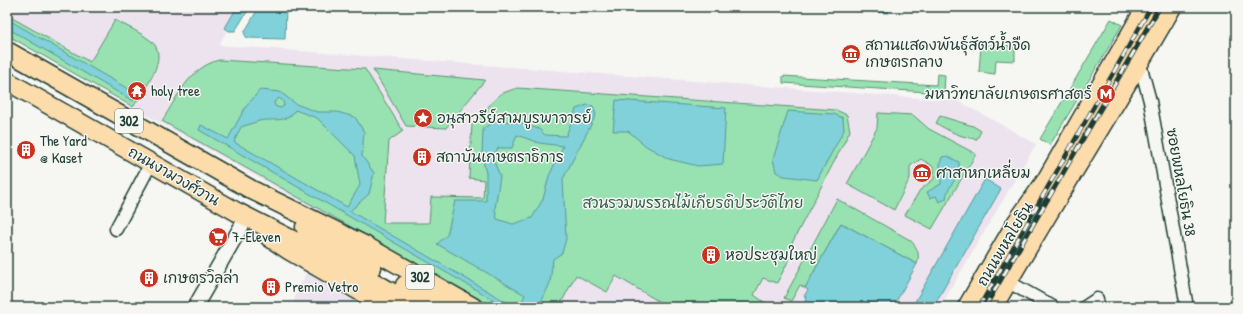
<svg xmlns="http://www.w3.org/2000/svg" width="1243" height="314" font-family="'Patrick Hand','Playpen Sans Thai',sans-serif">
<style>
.built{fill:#ece3ee}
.green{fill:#98e2b1;stroke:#5c9072}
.water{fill:#80d1d9;stroke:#599697;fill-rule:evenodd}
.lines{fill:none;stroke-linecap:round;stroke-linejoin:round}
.minor-casing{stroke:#1f3d34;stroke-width:15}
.tertiary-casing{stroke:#1f3d34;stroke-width:17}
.primary-casing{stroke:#1f3d34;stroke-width:21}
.minor{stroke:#f6f6f2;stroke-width:12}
.tertiary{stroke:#f6f6f2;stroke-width:14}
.primary{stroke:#fddcac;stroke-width:18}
.rail-casing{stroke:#1f3d34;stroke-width:4.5}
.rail{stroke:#f6f6f2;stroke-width:3;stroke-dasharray:9;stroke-linecap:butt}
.labels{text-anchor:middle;stroke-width:3;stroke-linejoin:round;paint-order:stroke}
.shield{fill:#f6f6f2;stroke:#60746d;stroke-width:1}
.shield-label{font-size:14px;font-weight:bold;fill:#1f3d34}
.poi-label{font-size:15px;fill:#1f3d34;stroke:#f6f6f2;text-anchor:start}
.street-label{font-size:15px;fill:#1f3d34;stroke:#f6f6f2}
.park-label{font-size:15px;fill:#375e4d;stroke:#f6f6f2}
</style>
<rect width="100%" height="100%" fill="#f6f6f2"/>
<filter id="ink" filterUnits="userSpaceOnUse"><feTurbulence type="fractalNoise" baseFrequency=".025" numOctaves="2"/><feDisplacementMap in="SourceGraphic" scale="8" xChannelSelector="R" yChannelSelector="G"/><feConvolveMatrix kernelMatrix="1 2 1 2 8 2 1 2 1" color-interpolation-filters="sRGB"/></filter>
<g filter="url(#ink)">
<!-- built -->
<path class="built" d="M7,7H240L219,45L958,101L1036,144L940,307H489L159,122L7,36Z
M306,273L366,307H291Z"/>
<!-- green -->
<path class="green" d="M7,15L90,62L115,20C126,26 140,32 150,40C172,56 143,91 133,107L7,35Z
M1111,19L1122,25L1050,145L1040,139Z
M981,45L1015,46V61L996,60L995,74L979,72Z
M219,60L365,69L403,131L389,141L383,223H429L431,197L483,198L484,180L469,178L472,124L500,94L517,88L836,110L847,115L850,131L790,247L794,250L777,283L763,278L754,295L767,304L766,307H668L616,276L607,292L576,275L559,307H494L162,121C178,96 189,68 219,60Z
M373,70L485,80L446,128L406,126Z
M937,74L945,75L944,93L783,83V76L936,85Z
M878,113L913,115L929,129L976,154L932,229L905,215L920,190L934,179V167L921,159L910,166V178L894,210L847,184L877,128Z
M940,116L973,126L981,131L977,139C963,138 948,131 936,123Z
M837,199L910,240C918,248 920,254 917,264L841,223L805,288L800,285L791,301L784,298Z"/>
<!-- water -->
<path class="water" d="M237,7H250L235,31H229L225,28Z
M259,7H286L285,39L247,38L244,33Z
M808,7H889L888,13Z
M7,19L137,94L133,101L7,28Z
M260,90L280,92L296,104L317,112H337L355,117L364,132L362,156L374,173L369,194L350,211L515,307H506L199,130L201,125L228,139L245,108ZM279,98L283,101L284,106L280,108L275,106L274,102ZM295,110L317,118L355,156L360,185L347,207L234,142L241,127C247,125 253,123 259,121C272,118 288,124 295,110Z
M616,100L726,108L723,164L698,166L669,159L646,146L628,131H613Z
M587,105L593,106L596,115L563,179L566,239L562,253L553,259L550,283L539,307H519L525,295L437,244L447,235L455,201H486V173L482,157L483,128L497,121L518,122L539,129L545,135L566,136L576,109ZM517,135L539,143L563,146L549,176L543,199L532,218L513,224L497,219L495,209L500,176L493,159L498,148H512Z
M788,111L834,114L843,118L844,130L817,180L784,176L776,172L773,159Z
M947,156L959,162C961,180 947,184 946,199L939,202L936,196L930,198L927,192L941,184L940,164L942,157Z
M985,179L1001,189L933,307H912Z
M841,223L917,264L893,307H809L805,300L806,297L804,296L808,290L805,288Z"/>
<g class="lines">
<defs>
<path id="minor" d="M1140,64L1150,101L1187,307
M116,229L151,163
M1014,285L1053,307
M1085,307L1097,299"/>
<path id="tertiary" d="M195,307L245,220"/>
<path id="primary" d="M7,51L252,190L366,246L473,307
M7,81L237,212L352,270L418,307
M305,227L372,267
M269,237L290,251L387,307
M405,285L443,307
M967,307L1016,223L1045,182L1146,7
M993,307C1051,206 1114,108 1172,7"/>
</defs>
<!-- minor casing -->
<use href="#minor" class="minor-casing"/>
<!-- tertiary casing -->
<use href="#tertiary" class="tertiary-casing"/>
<!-- primary casing -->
<use href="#primary" class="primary-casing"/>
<!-- minor -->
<use href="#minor" class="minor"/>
<!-- tertiary -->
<use href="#tertiary" class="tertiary"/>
<!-- primary -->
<use href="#primary" class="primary"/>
<defs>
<path id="rail" d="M979,307L1151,7
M985,307L1160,7"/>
</defs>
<!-- rail casing -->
<use href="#rail" class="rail-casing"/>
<!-- rail -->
<use href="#rail" class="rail"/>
</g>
</g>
<!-- icons -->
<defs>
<symbol id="museum-disc" viewBox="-11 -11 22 22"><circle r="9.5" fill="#c8321e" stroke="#f6f6f2"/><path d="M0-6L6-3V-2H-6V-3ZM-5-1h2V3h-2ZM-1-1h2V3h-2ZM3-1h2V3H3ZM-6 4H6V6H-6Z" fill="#fff"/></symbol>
<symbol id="temple-disc" viewBox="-11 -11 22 22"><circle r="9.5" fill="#c8321e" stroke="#f6f6f2"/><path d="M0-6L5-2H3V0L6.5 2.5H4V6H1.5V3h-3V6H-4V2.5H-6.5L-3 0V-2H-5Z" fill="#fff"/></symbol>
<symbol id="metro-disc" viewBox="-11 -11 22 22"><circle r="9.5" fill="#c8321e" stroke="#f6f6f2"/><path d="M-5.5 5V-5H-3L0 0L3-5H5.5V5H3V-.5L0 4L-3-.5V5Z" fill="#fff"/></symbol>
<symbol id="sight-disc" viewBox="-11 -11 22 22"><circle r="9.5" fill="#c8321e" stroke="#f6f6f2"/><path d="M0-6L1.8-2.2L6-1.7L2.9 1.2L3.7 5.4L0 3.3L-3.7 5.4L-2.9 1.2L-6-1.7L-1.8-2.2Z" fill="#fff"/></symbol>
<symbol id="building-disc" viewBox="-11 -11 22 22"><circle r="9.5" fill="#c8321e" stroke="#f6f6f2"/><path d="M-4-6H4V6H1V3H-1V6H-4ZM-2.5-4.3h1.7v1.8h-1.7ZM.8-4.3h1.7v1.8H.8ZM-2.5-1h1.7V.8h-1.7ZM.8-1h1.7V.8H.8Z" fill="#fff"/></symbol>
<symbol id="supermarket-disc" viewBox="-11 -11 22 22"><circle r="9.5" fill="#c8321e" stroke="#f6f6f2"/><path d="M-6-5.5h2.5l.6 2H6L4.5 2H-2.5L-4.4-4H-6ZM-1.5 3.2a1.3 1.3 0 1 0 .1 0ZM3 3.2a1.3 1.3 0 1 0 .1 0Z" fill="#fff"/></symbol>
</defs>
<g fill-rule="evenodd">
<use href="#museum-disc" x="840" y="43" width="22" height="22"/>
<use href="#temple-disc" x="126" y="80" width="22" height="22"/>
<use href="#metro-disc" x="1095" y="83" width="22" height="22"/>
<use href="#sight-disc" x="412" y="107" width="22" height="22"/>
<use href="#building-disc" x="15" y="139" width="22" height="22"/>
<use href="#building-disc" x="411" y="146" width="22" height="22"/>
<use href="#museum-disc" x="911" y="162" width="22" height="22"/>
<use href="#supermarket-disc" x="207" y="226" width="22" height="22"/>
<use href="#building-disc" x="700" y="244" width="22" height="22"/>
<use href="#building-disc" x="138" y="267" width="22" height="22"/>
<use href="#building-disc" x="260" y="276" width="22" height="22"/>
</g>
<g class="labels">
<!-- shield labels -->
<g class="shield">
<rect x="115" y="109" width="28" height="24" rx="3"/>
<rect x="406" y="265" width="28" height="24" rx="3"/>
</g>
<g class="shield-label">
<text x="129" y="126">302</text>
<text x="420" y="282">302</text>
</g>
<!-- poi labels -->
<g class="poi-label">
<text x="865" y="50">สถานแสดงพันธุ์สัตว์น้ำจืด<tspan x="865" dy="17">เกษตรกลาง</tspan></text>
<text x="151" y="96">holy tree</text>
<text x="1092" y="99" text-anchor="end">มหาวิทยาลัยเกษตรศาสตร์</text>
<text x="437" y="123">อนุสาวรีย์สามบูรพาจารย์</text>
<text x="40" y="146">The Yard<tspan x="40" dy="17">@ Kaset</tspan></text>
<text x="436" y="162">สถาบันเกษตราธิการ</text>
<text x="936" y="178">ศาสาหกเหลี่ยม</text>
<text x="232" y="242">7-Eleven</text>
<text x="725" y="260">หอประชุมใหญ่</text>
<text x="163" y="283">เกษตรวิลล่า</text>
<text x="285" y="292">Premio Vetro</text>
</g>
<!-- street labels -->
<g class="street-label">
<text transform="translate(174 176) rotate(30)" y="5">ถนนงามวงศ์วาน</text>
<text transform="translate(1181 182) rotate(80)" y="5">ซอยพหลโยธิน 38</text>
<text transform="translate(1005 244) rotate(-59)" y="5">ถนนพหลโยธิน</text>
</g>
<!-- park labels -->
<g class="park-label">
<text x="693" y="208">สวนรวมพรรณไม้เกียรติประวัติไทย</text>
</g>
</g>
<!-- margin -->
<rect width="1243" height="314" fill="none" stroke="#f6f6f2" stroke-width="24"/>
<rect x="12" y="12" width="1219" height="290" fill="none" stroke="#1f3d34" stroke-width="1.5" filter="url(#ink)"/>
</svg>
